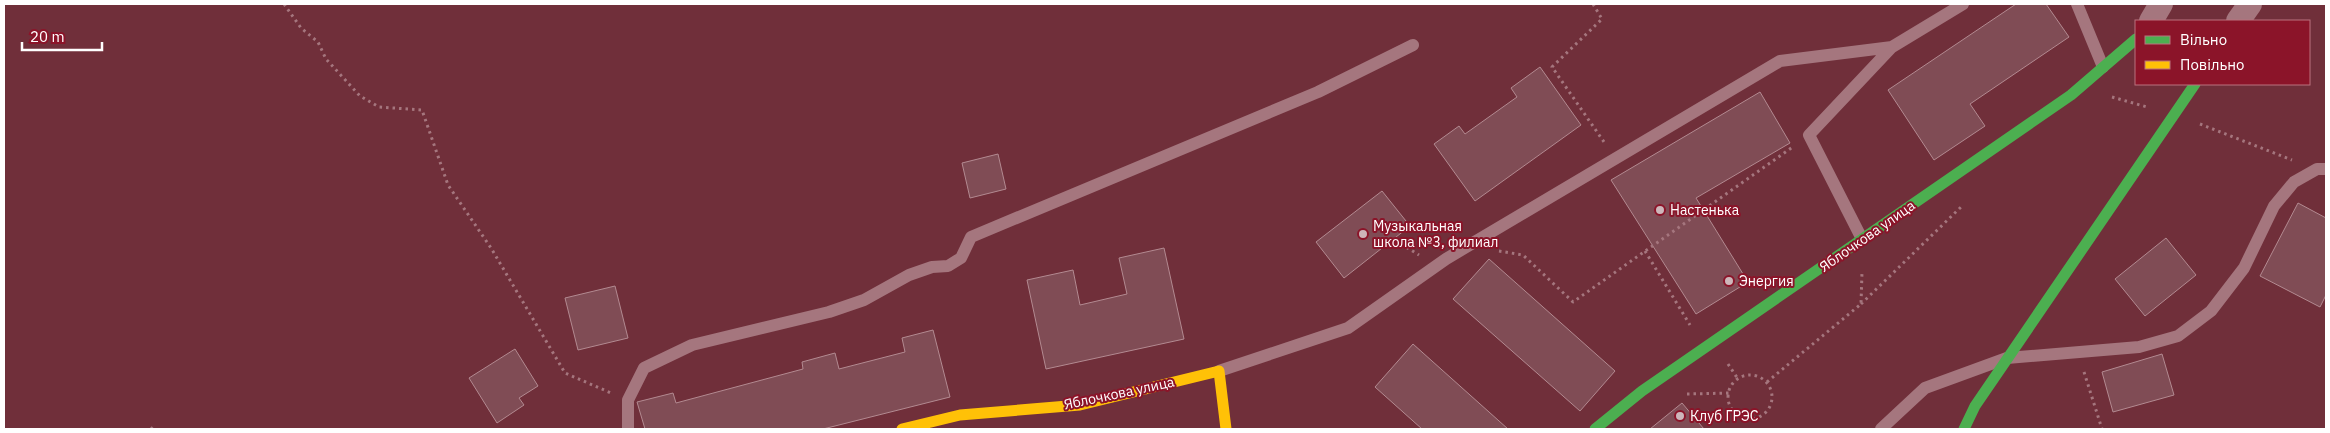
<svg xmlns="http://www.w3.org/2000/svg" width="2330" height="433" font-family="'IBM Plex Sans',sans-serif">
<style>
.building{fill:#804c55;stroke:#b38a91}
.lines{fill:none;stroke-linecap:round;stroke-linejoin:round}
.path{stroke:#a5767e;stroke-width:3;stroke-dasharray:2.5 4;stroke-linecap:butt}
.lane{stroke:#a5767e;stroke-width:12}
.street{stroke:#a5767e;stroke-width:24}
.fast{stroke:#4caf50;stroke-width:11}
.slow{stroke:#ffc107;stroke-width:11}
.poi-dot{fill:#cdb6ba;stroke:#8b1429;stroke-width:2}
.labels{text-anchor:middle;stroke-width:4;stroke-linejoin:round;paint-order:stroke}
.poi-label{font-size:14px;fill:#fff;stroke:#8b1429;text-anchor:start}
.street-label{font-size:14px;fill:#fff;stroke:#8b1429}
</style>
<rect width="100%" height="100%" fill="#702f3a"/>
<!-- building -->
<path class="building" d="M2016,4H2046L2069,37L1970,104L1985,126L1934,160L1888,90Z
M1540,67L1581,125L1475,201L1434,144L1459,126L1465,134L1517,97L1511,88Z
M1760,92L1790,143L1696,198L1748,282L1696,314L1611,180Z
M998,154L1006,189L970,198L962,163Z
M1382,191L1410,226L1344,278L1316,242Z
M2298,203L2326,218V295L2320,307L2260,276Z
M2166,238L2196,275L2145,316L2115,279Z
M1164,248L1184,339L1046,369L1027,280L1073,270L1080,305L1127,294L1119,258Z
M1489,259L1615,371L1580,411L1453,299Z
M615,286L628,338L578,350L565,298Z
M933,330L950,397L823,429H645L637,402L673,393L676,403L803,369L802,362L835,353L839,369L905,352L902,338Z
M1413,344L1508,429H1422L1375,387Z
M515,349L538,386L519,398L524,405L497,423L469,378Z
M2162,354L2174,395L2113,412L2102,372Z
M1682,403L1704,429H1650Z"/>
<g class="lines">
<!-- path -->
<path class="path" d="M284,4L301,28L318,42L326,59L360,96L379,107L422,110L448,185L491,248L565,373L611,393
M1593,4L1602,19L1552,67L1604,142
M2112,97L2147,107
M2200,124L2292,160
M1401,244L1419,255
M1499,251L1523,255L1573,302L1794,146
M1645,251L1690,325
M1861,304L1961,207
M1728,364L1738,379
M2084,372L2102,429
M1728 397a22 22 0 1 1 44 0a22 22 0 1 1-44 0Z
M1767,382L1861,304L1862,272
M1687,394L1729,393
M151,429L154,426"/>
<!-- lane -->
<path class="lane" d="M2077,4L2103,67
M1862,239L1809,135L1892,47
M1219,371L1348,328L1446,259L1780,61L1892,47L1963,4
M628,429V400L644,368L692,345L829,312L864,300L909,275L932,267L948,266L961,258L971,237L1318,92L1413,45
M1881,429L1925,388L2007,358L2139,347L2178,336L2211,311L2244,268L2274,206L2294,182L2317,169H2326"/>
<!-- street -->
<path class="street" d="M2151,21L2161,4
M2238,21L2250,4"/>
<!-- fast -->
<path class="fast" d="M1595,429L1642,391L2071,95L2136,39
M1964,429L1975,406L2195,84"/>
<!-- slow -->
<path class="slow" d="M902,429L960,415L1080,405L1219,371L1226,429"/>
</g>
<!-- markers -->
<g class="poi-dot">
<circle cx="1660" cy="210" r="5"/>
<circle cx="1363" cy="234" r="5"/>
<circle cx="1729" cy="281" r="5"/>
<circle cx="1680" cy="416" r="5"/>
</g>
<g class="labels">
<!-- poi labels -->
<g class="poi-label">
<text x="1670" y="215">Настенька</text>
<text x="1373" y="231">Музыкальная<tspan x="1373" dy="16">школа №3, филиал</tspan></text>
<text x="1739" y="286">Энергия</text>
<text x="1690" y="421">Клуб ГРЭС</text>
</g>
<!-- street labels -->
<g class="street-label">
<text transform="translate(1867 236) rotate(-35)" y="5">Яблочкова улица</text>
<text transform="translate(1119 393) rotate(-12)" y="5">Яблочкова улица</text>
</g>
</g>
<!-- border -->
<rect width="2330" height="433" fill="none" stroke="#ffffff" stroke-width="10"/>
<!-- legend -->
<rect x="2135" y="20" width="175" height="65" fill="#8b1429" stroke="#b9727f"/>
<rect x="2145" y="36" width="25" height="8" fill="#4caf50" stroke="#b9727f"/>
<text x="2180" y="45" font-size="15" fill="#ffffff">Вільно</text>
<rect x="2145" y="61" width="25" height="8" fill="#ffc107" stroke="#b9727f"/>
<text x="2180" y="70" font-size="15" fill="#ffffff">Повільно</text>
<!-- scale -->
<path d="M22 42v8h80v-8" fill="none" stroke="#ffffff" stroke-width="2.5"/>
<text x="30" y="42" font-size="15" fill="#ffffff" stroke="#8b1429" stroke-width="4" paint-order="stroke">20 m</text>
</svg>
